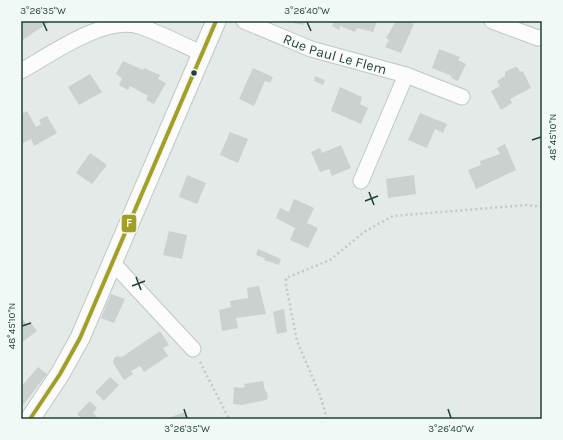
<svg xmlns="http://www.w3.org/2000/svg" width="563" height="440" font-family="Karla,sans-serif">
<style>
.building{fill:#cad1cf}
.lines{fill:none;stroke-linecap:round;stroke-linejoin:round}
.minor-casing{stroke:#c0c7c4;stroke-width:17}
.tertiary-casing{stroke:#c0c7c4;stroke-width:21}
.path{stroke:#c0cac8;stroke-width:2.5;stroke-dasharray:2 3;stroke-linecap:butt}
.minor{stroke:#fbfcfb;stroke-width:15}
.tertiary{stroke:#fbfcfb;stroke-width:19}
.bus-1-casing{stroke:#f1f9f6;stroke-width:7}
.bus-1{stroke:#a59e26;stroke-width:4}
.ticks{fill:none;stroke:#1f3f3a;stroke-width:1.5}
.bus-dot{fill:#1f3f3a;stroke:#f1f9f6;stroke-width:1.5}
.labels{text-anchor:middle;stroke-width:3.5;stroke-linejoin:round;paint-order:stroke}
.street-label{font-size:14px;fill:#1f3f3a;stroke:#f1f9f6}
.line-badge{stroke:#f1f9f6;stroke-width:1.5}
.badge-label{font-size:11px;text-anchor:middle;font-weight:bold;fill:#fff}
.neatline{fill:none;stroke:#1f3f3a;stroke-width:1.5}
.ticks-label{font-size:10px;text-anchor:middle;fill:#1f3f3a}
</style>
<rect width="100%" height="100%" fill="#e3eae7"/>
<!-- building -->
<path class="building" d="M21,21H51L21,41Z
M294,21H304L303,25L293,23Z
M334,21H377L373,32L357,28L355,32L340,26L339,30L332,26Z
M396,21H408L414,24L401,53L385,47L389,40L386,38Z
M439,49L460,57L458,60L466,64L458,81L451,78L452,76L432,68Z
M123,61L143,70L144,68L160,75L158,79L166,83L154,104L146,100L148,96L130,86L128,90L119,85L122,78L116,74Z
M515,67L518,68L520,72L523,71L531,88L510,99L512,103L501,110L491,91L500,86L497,81L505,76V72Z
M253,68L273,77L270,83L265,81L254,106L239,99Z
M90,74L102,92L79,105L68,87Z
M315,76L325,80L323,85L314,81Z
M340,87L362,97L360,104L368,108L361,124L331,111Z
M27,111L36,127L41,124L39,120L47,116L57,133L34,146L31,139L21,144V114Z
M420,113L447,124L443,133L435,129L427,148L408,140Z
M230,132L248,139L238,163L220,155Z
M505,144L516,170L476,189L468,170L481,165L480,161L500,154L497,148Z
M341,145L351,168L332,176L329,169L320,172L311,152L320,148L322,153Z
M90,153L107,165L92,184L76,173Z
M187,175L206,183L197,204L179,197Z
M414,175L416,194L388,198L386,179Z
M294,199L314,208L307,223L318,228L308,248L290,240L295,228L276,218L280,208L289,212Z
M169,231L187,235L182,259L163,255Z
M258,249L281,259L279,265L264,260L265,258L256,255Z
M259,286L266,314L236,318L238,328L222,331L219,310L231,307L230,301L248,298L247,288Z
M111,294L125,299L114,323L101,318Z
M284,309L287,332L277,334L273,312Z
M21,317L28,326L31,323L37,331L21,343Z
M160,331L169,345L163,348L168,356L144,372L140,366L131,371L133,374L124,380L113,363L114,358L117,356L122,357Z
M38,367L47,374L24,404L21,401V387Z
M110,377L119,385L104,401L95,392Z
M263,381L265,391L267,392L268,398L266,400L242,405L233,404L234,387L241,388L245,387L244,384Z
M90,401L97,408L93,413L99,419H82L77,414Z
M185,412L187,419H165Z"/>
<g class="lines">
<defs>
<g id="minor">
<path id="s1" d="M244,21L311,49L406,75L462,97"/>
<path d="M492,21L538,38L542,37"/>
<path d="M21,71C52,54 103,16 139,26C158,32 183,45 201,53"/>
<path d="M361,181L406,75"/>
<path d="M111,261L193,349"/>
</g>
<path id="tertiary" d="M30,419L60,374L80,338L216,21"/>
</defs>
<!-- minor casing -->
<use href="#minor" class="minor-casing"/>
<!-- tertiary casing -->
<use href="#tertiary" class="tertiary-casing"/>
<!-- path -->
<path class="path" d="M200,362L229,419
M327,419L320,395L297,341L286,285V278L330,260L364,232L393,216L527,205L542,207"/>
<!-- minor -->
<use href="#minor" class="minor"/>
<!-- tertiary -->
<use href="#tertiary" class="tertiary"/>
<defs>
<path id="bus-1" d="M30,419L60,374L80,338L216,21"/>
</defs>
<!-- bus-1 casing -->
<use href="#bus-1" class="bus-1-casing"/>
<!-- bus-1 -->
<use href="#bus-1" class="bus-1"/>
</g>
<!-- ticks -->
<path class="ticks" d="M43,22L47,31M307,22L311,31M532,140L541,137M369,192L374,205M365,201L378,196M136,277L141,290M132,286L145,281M22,326L31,323M184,409L187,418M448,409L451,418"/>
<!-- markers -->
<circle class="bus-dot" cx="194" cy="73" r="3.5"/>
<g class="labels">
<!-- street labels -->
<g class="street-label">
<text dy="5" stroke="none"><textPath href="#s1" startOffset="97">Rue Paul Le Flem</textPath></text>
</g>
</g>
<rect class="line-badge" x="121" y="214" width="16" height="19" rx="4" fill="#a59e26"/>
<g class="badge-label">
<text x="129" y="227">F</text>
</g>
<!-- border -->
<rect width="563" height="440" fill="none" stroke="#f1f9f6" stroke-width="44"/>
<rect x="22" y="22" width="519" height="396" class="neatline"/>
<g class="ticks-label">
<text x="43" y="14">3°26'35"W</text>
<text x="307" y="14">3°26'40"W</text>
<text transform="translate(552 137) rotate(-90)" y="4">48°45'10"N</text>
<text transform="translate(11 326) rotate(-90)" y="4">48°45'10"N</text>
<text x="187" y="432">3°26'35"W</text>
<text x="451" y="432">3°26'40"W</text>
</g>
</svg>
